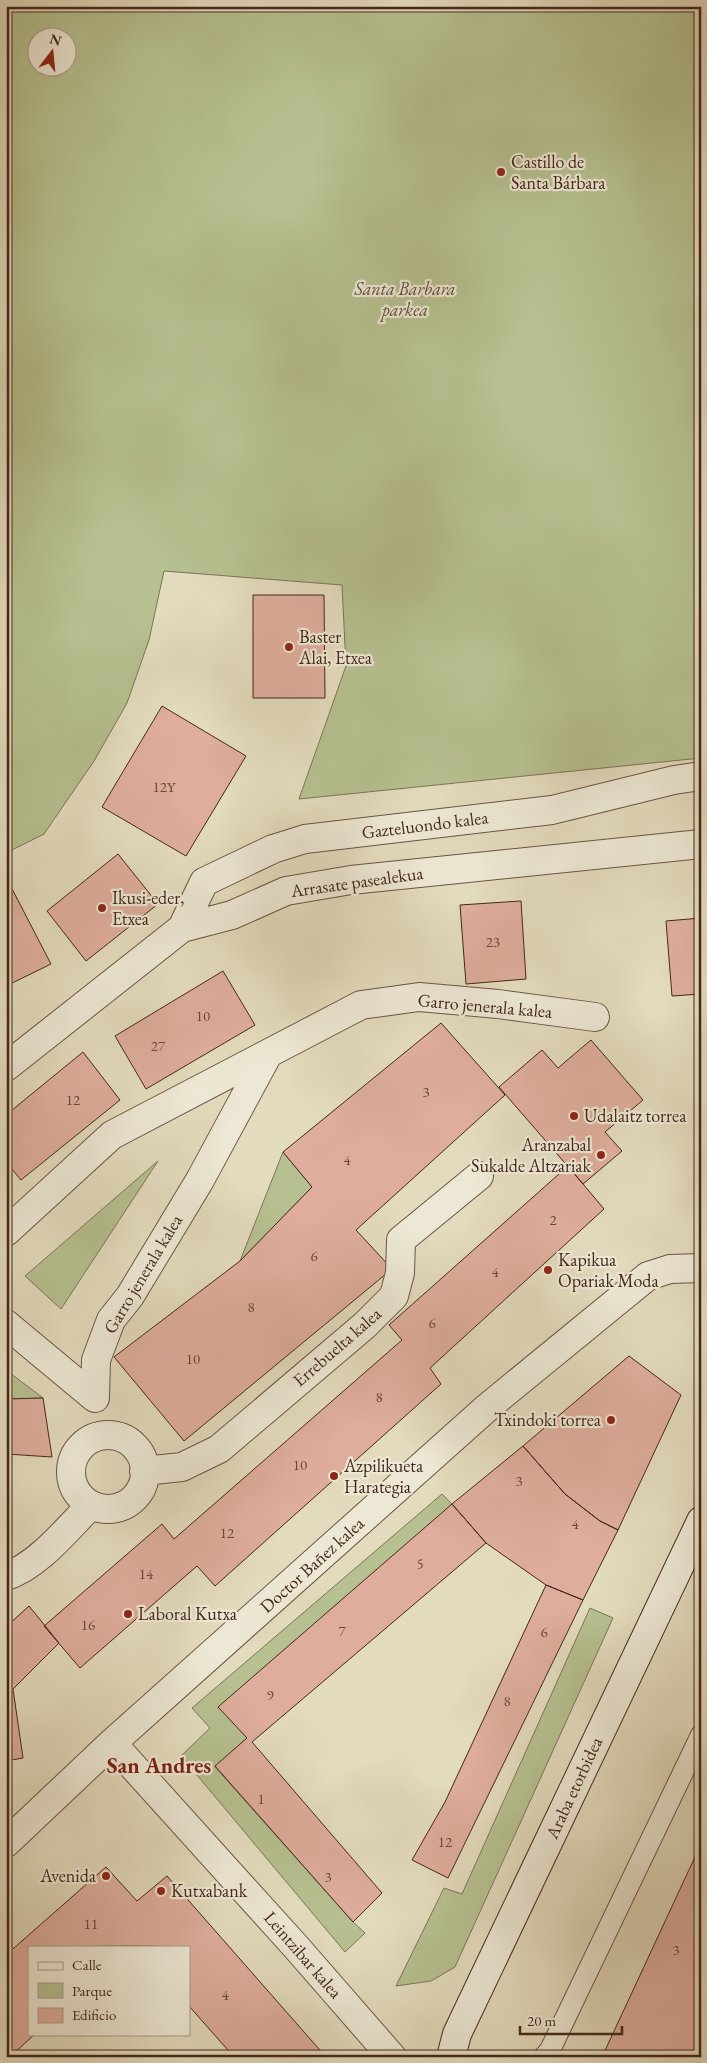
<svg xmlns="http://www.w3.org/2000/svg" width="707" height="2063" font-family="'EB Garamond',serif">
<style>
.green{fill:#b6c090;stroke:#7d7455;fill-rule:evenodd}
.building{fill:#dead9d;stroke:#44271a}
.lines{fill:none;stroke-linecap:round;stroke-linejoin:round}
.lane-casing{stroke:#6c5443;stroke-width:22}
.street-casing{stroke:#6c5443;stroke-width:30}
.secondary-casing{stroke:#44271a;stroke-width:30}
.lane{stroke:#ede8d5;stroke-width:20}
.street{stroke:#ede8d5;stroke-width:28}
.secondary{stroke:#ede8d5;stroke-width:28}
.poi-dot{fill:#8f2418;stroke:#ede8d5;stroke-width:2}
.labels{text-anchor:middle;stroke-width:4.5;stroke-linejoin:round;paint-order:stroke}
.number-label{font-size:15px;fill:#6a483b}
.poi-label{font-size:18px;fill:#44271a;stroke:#ede8d5;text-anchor:start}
.park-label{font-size:18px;font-style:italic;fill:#604d38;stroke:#ede8d5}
.street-label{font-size:18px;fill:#44271a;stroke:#ede8d5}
.district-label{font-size:22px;font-weight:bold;fill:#7a1f14;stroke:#ede8d5}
</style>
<rect width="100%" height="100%" fill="#e3dbbe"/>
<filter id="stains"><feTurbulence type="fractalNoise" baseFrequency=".004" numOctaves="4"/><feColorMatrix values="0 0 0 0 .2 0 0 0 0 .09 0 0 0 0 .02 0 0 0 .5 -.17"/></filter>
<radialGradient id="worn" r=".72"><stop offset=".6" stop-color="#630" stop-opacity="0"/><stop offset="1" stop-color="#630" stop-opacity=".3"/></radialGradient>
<!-- green -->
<path class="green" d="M6,6H701V758L299,799L346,666L342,585L164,571L149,640L127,703L94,761L44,834L6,853ZM38,38H68V68H38Z
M283,1152L312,1187L240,1261Z
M158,1161L61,1309L25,1276Z
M6,1370L43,1398L6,1399Z
M442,1494L452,1504L247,1738L215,1767L353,1922L365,1933L345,1952L181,1756L210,1728L192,1708Z
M590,1608L613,1618L455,1967L431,1981L396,1986L444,1888L462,1894Z"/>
<!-- building -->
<path class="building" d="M253,595H324L325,698H253Z
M162,706L246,756L186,856L102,807Z
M118,854L158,904L86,961L47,911Z
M9,883L51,964L6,986V884Z
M521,901L526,979L466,984L460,905Z
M701,918V994L672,996L666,921Z
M223,971L255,1025L146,1089L115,1036Z
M441,1023L505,1095L356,1230L392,1269L184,1441L114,1357L240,1261L312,1187L283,1152Z
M591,1040L643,1100L605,1132L622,1151L583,1184L499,1087L542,1050L558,1068Z
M83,1052L120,1100L21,1180L6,1162V1115Z
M568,1166L604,1209L430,1368L441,1384L215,1586L197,1566L80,1668L44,1626L162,1524L174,1539L402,1340L389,1325Z
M629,1356L681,1395L618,1530L600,1521L565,1494L523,1446Z
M43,1398L52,1457L6,1454V1399Z
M523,1446L565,1494L600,1521L618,1530L583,1600L546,1585L486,1543L452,1504Z
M452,1504L486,1543L252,1742L382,1893L353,1922L215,1766L247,1738L218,1707Z
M546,1585L583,1600L448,1878L412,1860L445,1802Z
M29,1606L59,1643L13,1689L23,1758L6,1761V1627Z
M701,1844V2057H602Z
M106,1867L137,1901L167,1876L326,2057H234L189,2006V1947L136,1946L29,1947V2034H35L10,2057H6V1955Z"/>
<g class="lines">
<defs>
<path id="lane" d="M544,2057L550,2050L701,1735"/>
<path id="street" d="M182,928L204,882L273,849L305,839L552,810L674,780L701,776
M6,1067L182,928L232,915L286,891L351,880L701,844
M6,1232L112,1135L361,1005L419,997L498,1004L595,1017
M6,1324L95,1398L96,1360L111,1320L130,1296L200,1180L268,1054
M71 1472a37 37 0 1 1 74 0a37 37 0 1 1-74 0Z
M144,1471L182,1467L219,1449L365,1325L394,1296L400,1273L401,1240L479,1176
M6,1576C37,1567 68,1528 91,1505
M112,1743L297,1948L392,2057
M6,1843L112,1743L489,1406L648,1276L670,1269L701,1268"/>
<path id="secondary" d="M451,2057L457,2034L701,1521"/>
</defs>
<!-- lane casing -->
<use href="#lane" class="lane-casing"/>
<!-- street casing -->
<use href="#street" class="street-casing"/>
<!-- secondary casing -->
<use href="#secondary" class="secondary-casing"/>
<!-- lane -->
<use href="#lane" class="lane"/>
<!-- street -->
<use href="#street" class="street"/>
<!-- secondary -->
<use href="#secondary" class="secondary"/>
</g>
<!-- markers -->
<g class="poi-dot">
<circle cx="501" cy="172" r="5"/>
<circle cx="289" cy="647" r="5"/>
<circle cx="102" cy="908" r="5"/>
<circle cx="574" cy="1116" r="5"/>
<circle cx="601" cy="1155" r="5"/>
<circle cx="548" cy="1270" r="5"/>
<circle cx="611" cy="1420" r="5"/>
<circle cx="334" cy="1476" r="5"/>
<circle cx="128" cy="1614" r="5"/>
<circle cx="106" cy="1876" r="5"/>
<circle cx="161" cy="1891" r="5"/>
</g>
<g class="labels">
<!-- number labels -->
<g class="number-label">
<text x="164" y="792">12Y</text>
<text x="493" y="947">23</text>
<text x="203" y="1021">10</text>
<text x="158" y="1051">27</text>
<text x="426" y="1097">3</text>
<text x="73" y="1105">12</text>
<text x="347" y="1165">4</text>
<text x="553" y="1225">2</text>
<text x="314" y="1261">6</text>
<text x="495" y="1277">4</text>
<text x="251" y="1312">8</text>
<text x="432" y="1328">6</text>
<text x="193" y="1364">10</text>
<text x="379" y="1402">8</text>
<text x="300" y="1470">10</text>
<text x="519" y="1486">3</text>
<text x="575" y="1529">4</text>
<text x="227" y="1538">12</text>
<text x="420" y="1569">5</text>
<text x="146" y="1579">14</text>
<text x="88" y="1630">16</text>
<text x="342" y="1636">7</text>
<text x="544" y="1637">6</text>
<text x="270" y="1700">9</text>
<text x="507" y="1706">8</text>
<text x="261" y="1804">1</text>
<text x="445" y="1847">12</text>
<text x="328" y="1882">3</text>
<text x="91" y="1929">11</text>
<text x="676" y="1955">3</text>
<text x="225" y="2000">4</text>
</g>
<!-- poi labels -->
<g class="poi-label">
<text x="511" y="168">Castillo de<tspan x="511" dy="21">Santa Bárbara</tspan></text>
<text x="299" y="643">Baster<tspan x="299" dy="21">Alai, Etxea</tspan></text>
<text x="112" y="904">Ikusi-eder,<tspan x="112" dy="21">Etxea</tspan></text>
<text x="584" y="1122">Udalaitz torrea</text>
<text x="591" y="1151" text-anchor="end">Aranzabal<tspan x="591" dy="21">Sukalde Altzariak</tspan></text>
<text x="558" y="1266">Kapikua<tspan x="558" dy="21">Opariak Moda</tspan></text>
<text x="601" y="1426" text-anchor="end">Txindoki torrea</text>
<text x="344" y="1472">Azpilikueta<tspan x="344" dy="21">Harategia</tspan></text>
<text x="138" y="1620">Laboral Kutxa</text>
<text x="96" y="1882" text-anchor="end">Avenida</text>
<text x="171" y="1897">Kutxabank</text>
</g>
<!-- park labels -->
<g class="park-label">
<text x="405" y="295">Santa Barbara<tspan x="405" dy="21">parkea</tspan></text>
</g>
<!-- street labels -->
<g class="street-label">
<text transform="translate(425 825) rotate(-7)" y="6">Gazteluondo kalea</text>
<text transform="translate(357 882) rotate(-8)" y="6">Arrasate pasealekua</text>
<text transform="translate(485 1006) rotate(5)" y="6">Garro jenerala kalea</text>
<text transform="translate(143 1274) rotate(-59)" y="6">Garro jenerala kalea</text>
<text transform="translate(337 1347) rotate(-41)" y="6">Errebuelta kalea</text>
<text transform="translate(312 1565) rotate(-42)" y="6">Doctor Bañez kalea</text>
<text transform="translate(574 1788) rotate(-65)" y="6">Araba etorbidea</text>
<text transform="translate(303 1955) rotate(49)" y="6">Leintzibar kalea</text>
</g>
<!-- district labels -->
<g class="district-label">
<text x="159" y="1773">San Andres</text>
</g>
</g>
<!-- margin -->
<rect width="707" height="2063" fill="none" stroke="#e3dbbe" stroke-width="25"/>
<rect x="8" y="8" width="692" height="2048" fill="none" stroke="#44271a" stroke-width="2.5"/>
<rect x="12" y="12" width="682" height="2038" fill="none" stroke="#44271a"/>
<!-- legend -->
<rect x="28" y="1946" width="162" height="90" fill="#ede8d5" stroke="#a99b8a"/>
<rect x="38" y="1962" width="25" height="8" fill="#ede8d5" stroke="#a99b8a"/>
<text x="72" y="1970" font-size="15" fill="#44271a">Calle</text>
<rect x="38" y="1983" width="25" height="15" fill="#b6c090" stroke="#a99b8a"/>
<text x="72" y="1996" font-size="15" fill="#44271a">Parque</text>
<rect x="38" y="2008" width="25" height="15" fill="#dead9d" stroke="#a99b8a"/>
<text x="72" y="2020" font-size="15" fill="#44271a">Edificio</text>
<!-- north arrow -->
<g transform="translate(52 52) rotate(16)"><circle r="24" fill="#ede8d5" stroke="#a99b8a"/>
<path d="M0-4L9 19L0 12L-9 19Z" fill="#8f2418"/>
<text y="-8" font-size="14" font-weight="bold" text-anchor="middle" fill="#44271a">N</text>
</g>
<!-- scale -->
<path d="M520 2026v8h102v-8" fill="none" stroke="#44271a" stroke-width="2.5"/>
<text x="527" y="2026" font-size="15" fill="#44271a" stroke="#ede8d5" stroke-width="4" paint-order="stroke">20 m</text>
<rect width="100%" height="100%" filter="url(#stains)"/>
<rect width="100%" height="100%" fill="url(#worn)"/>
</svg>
